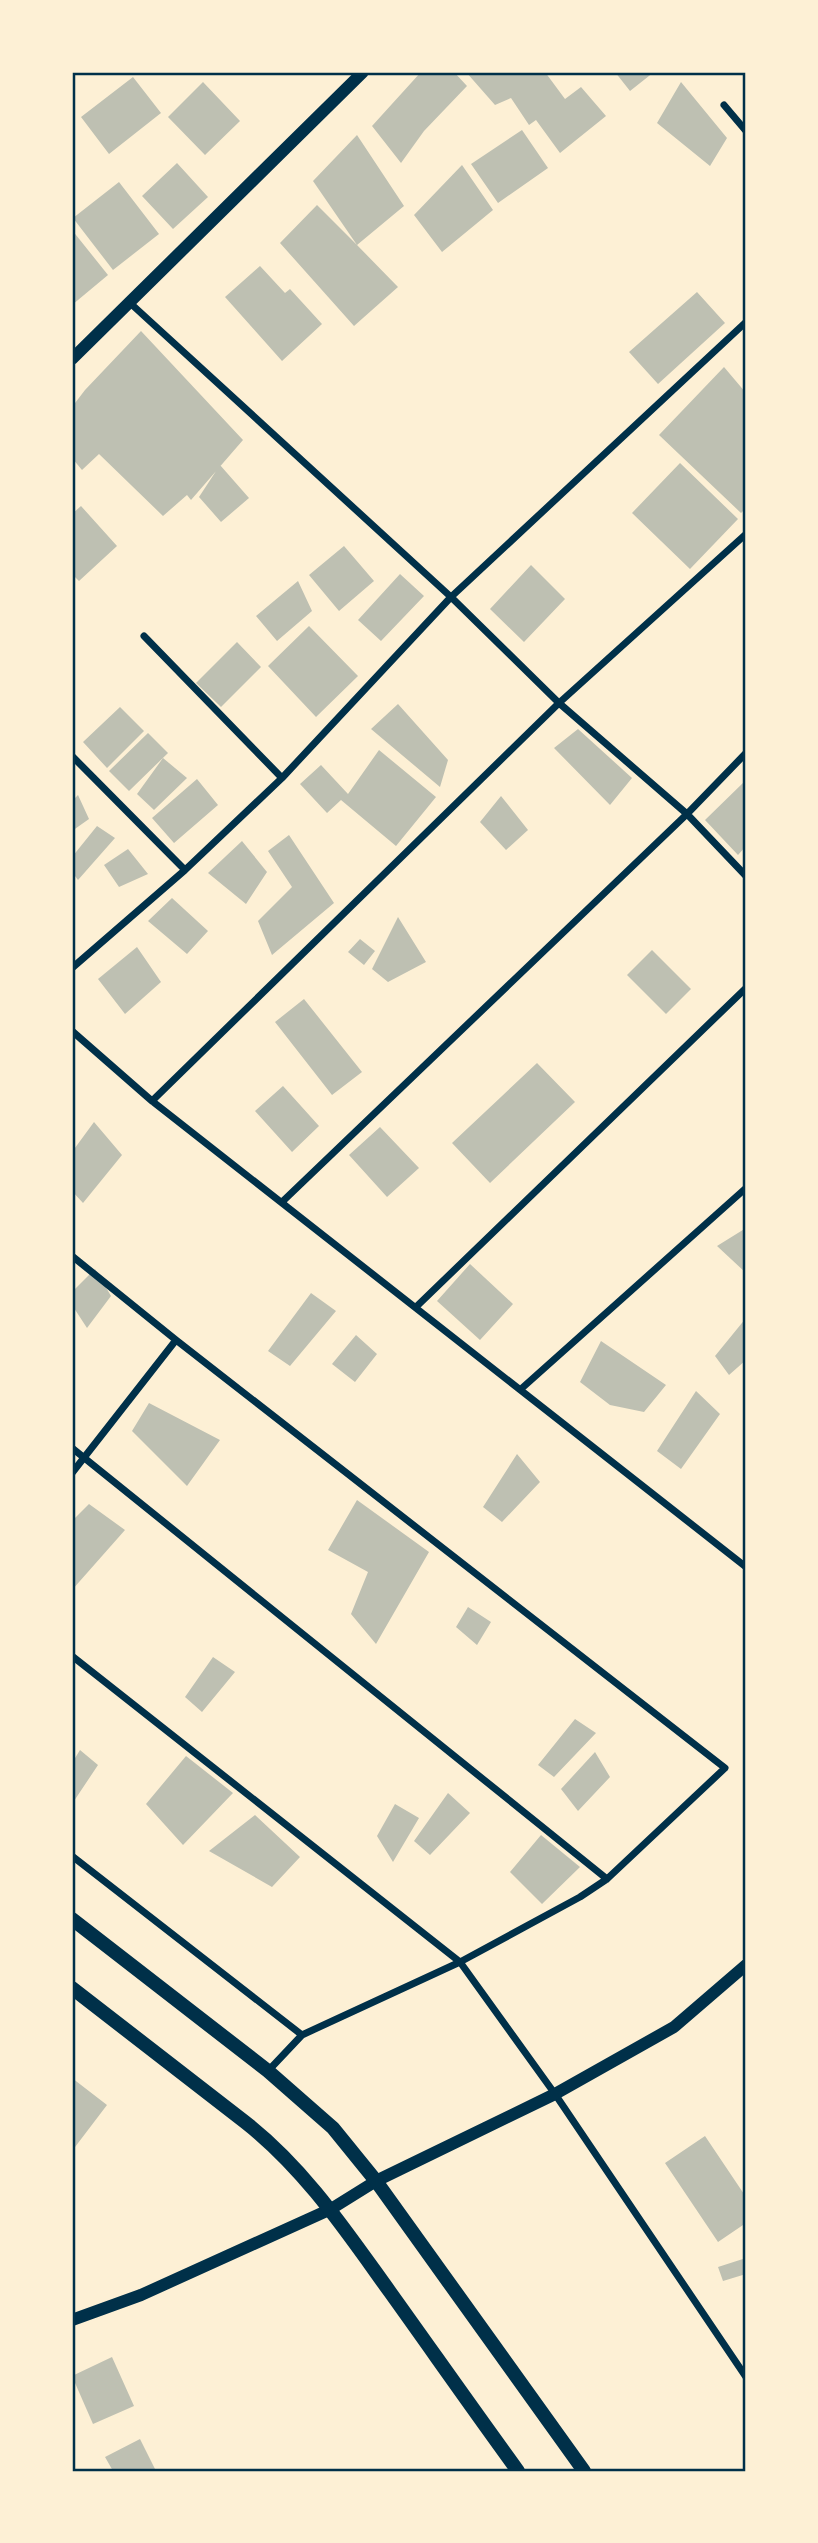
<svg xmlns="http://www.w3.org/2000/svg" width="818" height="2543" font-family="Barlow,sans-serif">
<style>
.building{fill:#bec0b2}
.lines{fill:none;stroke-linecap:round;stroke-linejoin:round}
.minor{stroke:#003049;stroke-width:7}
.tertiary{stroke:#003049;stroke-width:12}
.secondary{stroke:#003049;stroke-width:14}
.neatline{fill:none;stroke:#003049;stroke-width:2.5}
</style>
<rect width="100%" height="100%" fill="#fdf0d5"/>
<!-- building -->
<path class="building" d="M421,72H454L467,86L424,131L401,163L372,126Z
M466,72H545L565,99L581,87L606,116L560,153L536,120L529,125L511,98L495,105Z
M615,72H654L630,91Z
M133,77L161,113L109,154L81,117Z
M203,82L240,121L205,155L168,117Z
M681,82L727,138L710,166L657,123Z
M522,130L548,168L498,203L471,164Z
M357,135L404,206L357,245L398,287L354,326L280,243L317,205L357,245L313,181Z
M177,163L208,197L173,229L142,196Z
M462,165L493,210L442,252L414,215Z
M119,182L159,234L113,270L73,218Z
M72,230L108,275L72,305Z
M260,266L285,293L290,289L322,324L282,361L225,297Z
M697,292L725,323L658,384L629,352Z
M141,331L243,440L191,500L187,495L163,516L99,454L82,470L72,458V407L85,390Z
M724,367L746,393V508L741,513L659,435Z
M680,463L738,519L690,569L632,513Z
M220,465L249,498L221,522L199,497Z
M81,506L117,546L79,581L72,574V514Z
M344,546L374,581L339,611L309,575Z
M531,565L565,599L524,642L490,609Z
M400,574L424,596L381,641L358,620Z
M298,581L312,611L277,641L256,616Z
M309,626L358,676L316,717L268,666Z
M237,642L261,667L221,707L196,683Z
M398,704L448,760L440,787L371,729Z
M120,707L144,731L107,768L83,742Z
M578,729L632,778L610,805L554,748Z
M148,733L168,753L129,791L109,771Z
M379,750L436,797L396,846L341,800L327,813L300,784L321,765L348,794Z
M163,758L187,778L154,810L137,794Z
M197,779L218,805L174,843L152,818Z
M746,780V846L738,855L705,820Z
M78,795L89,819L72,831V801Z
M501,796L528,830L506,850L480,822Z
M97,826L115,838L78,880L72,872V857Z
M289,835L334,903L272,955L258,921L292,887L268,851Z
M242,841L267,872L246,904L208,873Z
M128,849L148,874L119,887L104,865Z
M172,898L208,931L187,954L148,921Z
M398,917L426,962L388,982L372,969Z
M360,939L375,951L364,965L348,952Z
M137,947L161,982L125,1014L98,979Z
M652,950L691,989L666,1014L627,975Z
M304,999L362,1072L332,1095L275,1022Z
M537,1063L575,1102L490,1183L452,1143Z
M283,1086L319,1126L292,1152L255,1111Z
M94,1122L122,1155L83,1203L72,1191V1152Z
M380,1127L419,1168L387,1197L349,1155Z
M746,1228V1273L717,1246Z
M470,1264L513,1304L480,1340L437,1301Z
M95,1269L111,1296L87,1328L72,1305V1292Z
M311,1293L336,1311L290,1366L268,1351Z
M746,1318V1360L729,1375L715,1356Z
M356,1335L377,1354L355,1382L332,1364Z
M601,1341L666,1385L644,1412L610,1405L580,1382Z
M696,1391L720,1414L681,1469L657,1451Z
M149,1403L220,1440L187,1486L132,1431Z
M517,1454L540,1482L502,1522L483,1507Z
M357,1500L429,1552L376,1644L351,1614L368,1572L328,1550Z
M89,1504L125,1530L72,1590V1521Z
M468,1607L491,1622L477,1645L456,1627Z
M213,1657L235,1672L202,1712L185,1697Z
M575,1719L596,1733L554,1777L538,1765Z
M80,1750L98,1765L72,1804V1763Z
M595,1752L610,1777L578,1811L561,1789Z
M186,1756L233,1793L183,1845L146,1804Z
M448,1793L470,1813L430,1855L414,1841Z
M395,1804L419,1818L393,1862L377,1836Z
M255,1815L300,1857L272,1887L209,1851Z
M541,1835L580,1867L542,1904L510,1872Z
M72,2078L107,2105L72,2151Z
M705,2136L746,2197V2223L718,2242L665,2163Z
M746,2258V2274L723,2281L718,2267Z
M112,2357L134,2406L93,2424L72,2376Z
M140,2439L156,2471H113L105,2457Z"/>
<g class="lines">
<!-- minor -->
<path class="minor" d="M724,105L746,131
M129,302L451,597L559,703L687,814L746,876
M144,636L282,778
M72,756L185,870
M72,968L185,870L282,778L451,597L746,322
M72,1031L152,1101L746,1567
M152,1101L559,703L746,534
M282,1202L687,814L746,753
M72,1256L176,1340L725,1768L607,1879L580,1897L460,1962L302,2035L268,2071
M416,1307L746,988
M521,1389L746,1188
M72,1448L607,1879
M72,1473L176,1340
M72,1656L460,1962L555,2094L746,2377
M72,1856L302,2035"/>
<!-- tertiary -->
<path class="tertiary" d="M72,359L363,72
M72,2320L141,2295L331,2209L376,2181L555,2094L674,2027L746,1965"/>
<!-- secondary -->
<path class="secondary" d="M72,1919L268,2071L333,2128L376,2181L584,2471
M72,1988L245,2122C305,2169 346,2231 390,2292C433,2352 475,2412 518,2471"/>
</g>
<!-- border -->
<rect width="818" height="2543" fill="none" stroke="#fdf0d5" stroke-width="147"/>
<rect x="74" y="74" width="670" height="2396" class="neatline"/>
</svg>
